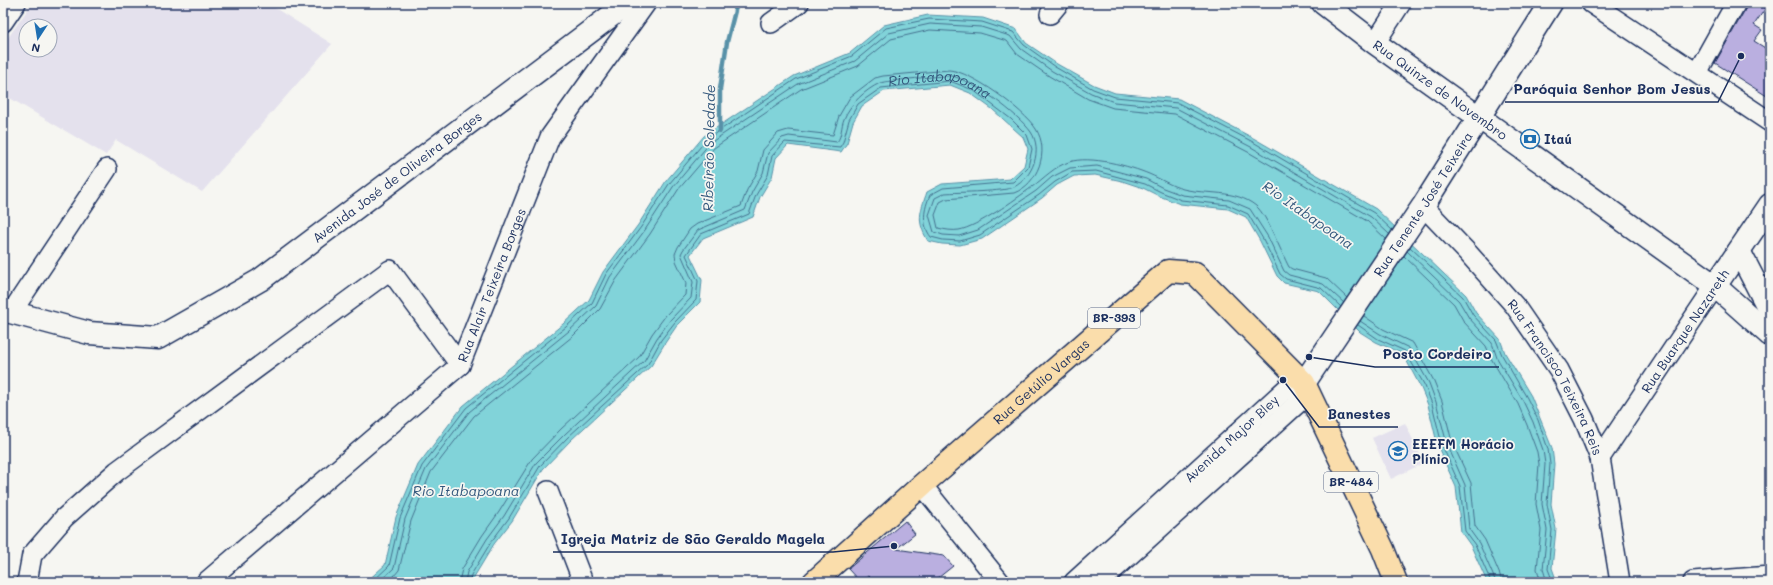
<svg xmlns="http://www.w3.org/2000/svg" width="1773" height="585" font-family="Mali,sans-serif">
<style>
.built{fill:#e4e1ed;fill-rule:evenodd}
.water{fill:#81d3d9;stroke:#5891a8}
.lines{fill:none;stroke-linecap:round;stroke-linejoin:round}
.shore{stroke:#44718f;stroke-width:1}
.stream{stroke:#5891a8;stroke-width:4.5}
.building{fill:#baafe0;stroke:#1b2f5e}
.street-casing{stroke:#1b2f5e;stroke-width:22}
.secondary-casing{stroke:#1b2f5e;stroke-width:25}
.primary-casing{stroke:#1b2f5e;stroke-width:25}
.street{stroke:#f6f6f2;stroke-width:19}
.secondary{stroke:#f6f6f2;stroke-width:22}
.primary{stroke:#faddab;stroke-width:22}
.labels{text-anchor:middle;stroke-width:3.5;stroke-linejoin:round;paint-order:stroke}
.shield{fill:#f6f6f2;stroke:#5d6b8a;stroke-width:1}
.shield-label{font-size:12px;font-weight:bold;fill:#1b2f5e}
.street-label{font-size:13px;fill:#1b2f5e;stroke:#f6f6f2}
.poi-label{font-size:13px;font-weight:bold;fill:#1b2f5e;stroke:#f6f6f2;text-anchor:start}
.water-label{font-size:14px;font-style:italic;fill:#34587d;stroke:#f6f6f2}
.leader{fill:none;stroke:#1b2f5e;stroke-width:1.5}
.callout-dot{fill:#1b2f5e;stroke:#f6f6f2;stroke-width:1.5}
.callout-label{font-size:14px;text-anchor:middle;font-weight:bold;fill:#1b2f5e;stroke:#f6f6f2;stroke-width:3.5;stroke-linejoin:round;paint-order:stroke}
</style>
<rect width="100%" height="100%" fill="#f6f6f2"/>
<filter id="ink" filterUnits="userSpaceOnUse"><feTurbulence type="fractalNoise" baseFrequency=".025" numOctaves="2"/><feDisplacementMap in="SourceGraphic" scale="8" xChannelSelector="R" yChannelSelector="G"/><feConvolveMatrix kernelMatrix="1 2 1 2 8 2 1 2 1" color-interpolation-filters="sRGB"/></filter>
<g filter="url(#ink)">
<!-- built -->
<path class="built" d="M32,3H267L332,44L202,192L116,140L106,155L3,94V45ZM26,26H50V50H26Z
M1405,423L1424,463L1391,479L1372,438Z"/>
<!-- water -->
<path class="water" d="M928,15L983,18L1016,29L1026,43L1057,64L1094,85L1115,93L1179,99L1255,139L1376,209L1466,295L1476,313L1500,339L1505,353L1531,396L1552,448L1554,464L1551,504L1556,529L1552,568L1557,582H1487L1471,546L1461,532L1456,487L1438,447L1428,405L1421,388L1403,354L1376,342L1360,332L1319,291L1284,283L1277,276L1260,241L1246,217L1228,209L1180,204L1159,196L1143,188L1122,181L1095,175L1074,176L1057,185L1042,198L982,239L960,245L942,244L928,241C916,221 920,212 927,192L942,184L1010,179L1024,166L1028,149L1023,137L992,109L970,93L950,85L884,91L862,106L853,122L847,143L841,152L788,145L776,158L772,177L760,197L753,217L703,238L690,255L702,280L700,302L678,324L665,343L651,366L571,440L543,469L512,521L494,544L474,577L473,582H366L385,565L396,517L418,465L463,406L563,324L589,300L603,272L638,225L666,181L704,136L794,76L850,53L884,25Z"/>
<g class="lines">
<!-- shore -->
<g class="shore">
<path d="M1410,247L1463,297L1473,315L1496,340L1502,355L1527,398L1538,420L1548,449L1550,464L1547,504L1552,530L1548,569L1553,582"/>
<path d="M1407,251L1459,301L1469,318L1492,343L1497,358L1523,401L1533,422L1543,450L1545,464L1542,504L1547,530L1543,569L1547,582"/>
<path d="M1404,256L1454,304L1464,322L1486,346L1492,360L1518,404L1527,425L1537,452L1539,464L1536,504L1541,530L1537,569L1541,582"/>
<path d="M1364,316L1383,329L1413,343L1434,381L1442,401L1452,442L1471,483L1475,526L1485,540L1500,575L1502,582"/>
<path d="M1360,321L1380,334L1409,348L1429,383L1436,402L1447,444L1465,485L1469,529L1479,543L1496,582"/>
<path d="M1358,325L1378,339L1405,351L1425,386L1432,404L1442,445L1460,486L1465,531L1475,545L1491,582"/>
<path d="M372,582L389,566L400,518L422,466L466,408L566,327L592,303L606,274L641,227L669,184L707,139L796,79L852,56L886,28L929,19L982,22L1013,32L1024,45L1055,67L1093,89L1115,97L1178,103L1253,142L1374,213L1392,230"/>
<path d="M379,582L394,568L405,519L426,469L469,412L569,331L596,306L610,277L645,230L673,187L710,143L798,84L855,61L889,33L930,24L981,27L1010,36L1021,49L1052,71L1091,93L1114,102L1176,108L1251,147L1371,217L1389,234"/>
<path d="M389,582L399,570L411,521L431,472L474,416L573,336L600,309L616,280L650,234L678,190L714,148L801,89L858,66L891,39L930,30L980,33L1007,41L1017,54L1049,76L1088,99L1113,108L1175,114L1248,152L1367,221L1386,239"/>
<path d="M459,582L462,569L482,536L499,512L532,459L561,429L639,357L652,334L666,315L685,295L686,283L676,261L675,254L678,247L690,229L697,224L741,206L747,190L758,171L763,150L778,133L788,130L833,135L839,116L850,97L875,78L883,76L949,70C971,71 1024,110 1036,129C1050,151 1038,184 1014,193L946,199L940,202L935,215L938,228C945,230 953,231 959,230C977,227 1016,199 1032,187C1044,178 1055,166 1069,162C1090,155 1130,166 1149,174C1161,179 1171,186 1183,189C1207,195 1235,189 1256,206C1267,215 1281,252 1289,267L1292,269L1326,278L1347,298"/>
<path id="s1" d="M465,582L467,572L487,539L504,516L536,463L565,434L644,361L657,338L671,319L691,298L693,282L681,254L683,250L698,230L745,210L752,192L763,173L768,153L782,138L789,136L837,142C842,136 841,126 844,119C850,104 865,90 880,83C884,81 947,75 952,76C974,81 1018,114 1031,132C1043,150 1033,177 1014,187C1004,192 959,192 945,193L935,198L929,215L934,232L943,235L959,236L978,230L1036,191L1052,177L1070,168L1097,166L1146,179L1163,188L1182,195L1229,200L1250,209L1268,237L1284,271L1289,275L1323,284L1344,303"/>
<path d="M470,582L471,575L491,542L509,518L540,466L568,437L648,364L661,340L675,322L696,300L698,281L686,255L701,234L749,214L756,195L768,175L772,156L785,142L840,147L843,142L849,120L858,104L881,88L950,81L973,90L1011,119L1027,135L1032,149L1028,167L1013,182L943,188L930,195C924,209 921,224 931,237L943,240L960,241L980,235L1039,195L1055,182L1072,172L1096,171L1145,184L1161,192L1181,200L1228,205L1248,214L1263,239L1280,274L1286,279L1321,288L1341,307"/>
</g>
<!-- stream -->
<path class="stream" d="M720,131V89L727,42L737,3"/>
</g>
<!-- building -->
<path class="building" d="M1747,3H1769L1754,25L1762,30L1754,41L1770,51V98L1715,63L1746,8Z
M905,521L915,534L896,549L944,556L953,566L933,582H874L868,576L860,582L848,569Z"/>
<g class="lines">
<defs>
<g id="street">
<path d="M1591,3L1770,122"/>
<path d="M1050,14L1059,3"/>
<path d="M3,22L16,3"/>
<path d="M771,23L799,3"/>
<path d="M1375,43L1401,3"/>
<path d="M1697,73L1736,3"/>
<path id="s2" d="M1423,206L1468,253L1515,306L1559,370L1584,419L1600,458L1620,582"/>
<path d="M11,313L107,169"/>
<path d="M1600,458L1715,286"/>
<path d="M922,485L1000,582"/>
<path d="M548,491L583,582"/>
<path d="M27,582L32,555L64,518L117,471L390,270L460,365"/>
<path id="s3" d="M206,582L460,365L550,137L646,3"/>
<path id="s4" d="M1074,582L1287,388L1304,383"/>
<path d="M1100,582L1297,404L1304,383"/>
<path d="M1693,582L1770,576"/>
</g>
<g id="secondary">
<path id="s5" d="M1323,3L1375,43L1715,286L1770,335"/>
<path d="M1739,251L1770,311"/>
<path d="M1715,286L1770,205"/>
<path id="s6" d="M3,310L89,333L158,338L260,280L628,3"/>
<path id="s7" d="M1304,383L1423,206L1551,3"/>
</g>
<g id="primary">
<path id="s8" d="M814,582L922,485L1168,271L1195,273L1304,383L1383,549L1396,582"/>
</g>
</defs>
<!-- street casing -->
<use href="#street" class="street-casing"/>
<!-- secondary casing -->
<use href="#secondary" class="secondary-casing"/>
<!-- primary casing -->
<use href="#primary" class="primary-casing"/>
<!-- street -->
<use href="#street" class="street"/>
<!-- secondary -->
<use href="#secondary" class="secondary"/>
<!-- primary -->
<use href="#primary" class="primary"/>
</g>
</g>
<!-- icons -->
<defs>
<symbol id="bank-ring" viewBox="-11 -11 22 22"><circle r="9.5" fill="#f6f6f2" stroke="#1f6fb2" stroke-width="1.5"/><path d="M-6-4H6V4H-6ZM0-2.3a2.3 2.3 0 1 0 0 4.6a2.3 2.3 0 1 0 0-4.6Z" fill="#1f6fb2"/></symbol>
<symbol id="school-ring" viewBox="-11 -11 22 22"><circle r="9.5" fill="#f6f6f2" stroke="#1f6fb2" stroke-width="1.5"/><path d="M0-5L7-2L0 1L-7-2ZM-4 1L0 2.5L4 1V4Q0 6-4 4Z" fill="#1f6fb2"/></symbol>
</defs>
<g fill-rule="evenodd">
<use href="#bank-ring" x="1519" y="128" width="22" height="22"/>
<use href="#school-ring" x="1387" y="440" width="22" height="22"/>
</g>
<g class="labels">
<!-- shield labels -->
<g class="shield">
<rect x="1088" y="308" width="52" height="20" rx="3"/>
<rect x="1324" y="472" width="54" height="20" rx="3"/>
</g>
<g class="shield-label">
<text x="1114" y="322">BR-393</text>
<text x="1351" y="486">BR-484</text>
</g>
<!-- street labels -->
<g class="street-label">
<text dy="5" stroke="none"><textPath href="#s5" startOffset="146">Rua Quinze de Novembro</textPath></text>
<text dy="5" stroke="none"><textPath href="#s6" startOffset="447">Avenida José de Oliveira Borges</textPath></text>
<text dy="5" stroke="none"><textPath href="#s7" startOffset="215">Rua Tenente José Teixeira</textPath></text>
<text dy="5" stroke="none"><textPath href="#s3" startOffset="420">Rua Alair Teixeira Borges</textPath></text>
<text transform="translate(1685 331) rotate(-56)" y="5">Rua Buarque Nazareth</text>
<text dy="5" stroke="none"><textPath href="#s2" startOffset="218">Rua Francisco Teixeira Reis</textPath></text>
<text dy="5" stroke="none"><textPath href="#s8" startOffset="303">Rua Getúlio Vargas</textPath></text>
<text dy="5" stroke="none"><textPath href="#s4" startOffset="213">Avenida Major Bley</textPath></text>
</g>
<!-- poi labels -->
<g class="poi-label">
<text x="1544" y="144">Itaú</text>
<text x="1412" y="449">EEEFM Horácio<tspan x="1412" dy="15">Plínio</tspan></text>
</g>
<!-- water labels -->
<g class="water-label">
<text dy="5" stroke="none"><textPath href="#s1" startOffset="770">Rio Itabapoana</textPath></text>
<text transform="translate(709 148) rotate(-89)" y="5">Ribeirão Soledade</text>
<text transform="translate(1308 215) rotate(35)" y="5">Rio Itabapoana</text>
<text x="466" y="496">Rio Itabapoana</text>
</g>
</g>
<!-- callouts -->
<path class="leader" d="M1741 56L1718 102H1505M1309 357L1375 367H1499M1283 380L1319 427H1398M894 546L833 552H553"/>
<g class="callout-dot">
<circle cx="1741" cy="56" r="4"/>
<circle cx="1309" cy="357" r="4"/>
<circle cx="1283" cy="380" r="4"/>
<circle cx="894" cy="546" r="4"/>
</g>
<g class="callout-label">
<text x="1612" y="94">Paróquia Senhor Bom Jesus</text>
<text x="1437" y="359">Posto Cordeiro</text>
<text x="1359" y="419">Banestes</text>
<text x="693" y="544">Igreja Matriz de São Geraldo Magela</text>
</g>
<!-- margin -->
<rect width="1773" height="585" fill="none" stroke="#f6f6f2" stroke-width="16"/>
<rect x="8" y="8" width="1757" height="569" fill="none" stroke="#1b2f5e" stroke-width="1.5" filter="url(#ink)"/>
<!-- north arrow -->
<g transform="translate(38 38) rotate(192)"><circle r="19" fill="#f6f6f2" stroke="#9ea6b7"/>
<path d="M0-3L7 15L0 10L-7 15Z" fill="#1f6fb2"/>
<text y="-6" font-size="11" font-weight="bold" text-anchor="middle" fill="#1b2f5e">N</text>
</g>
</svg>
